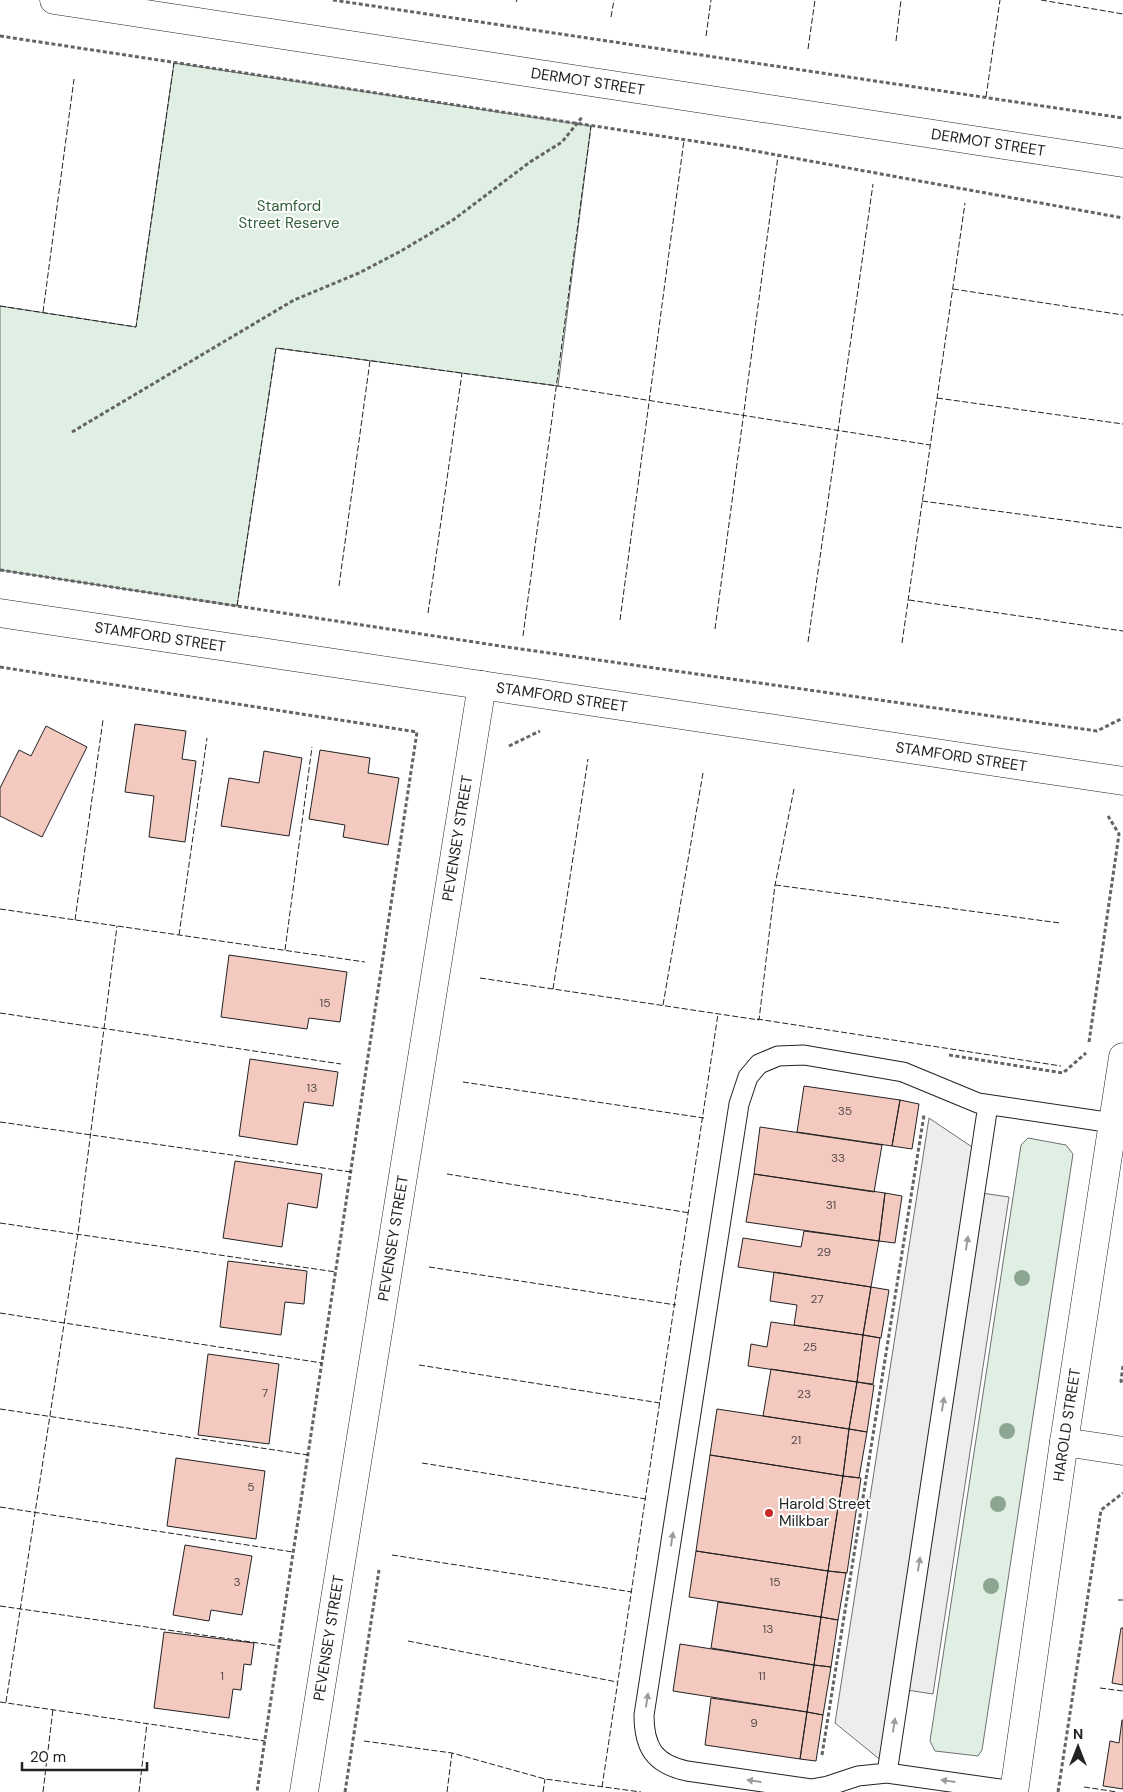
<svg xmlns="http://www.w3.org/2000/svg" width="1123" height="1792" font-family="'DM Sans',sans-serif">
<style>
.green{fill:#e0efe3;stroke:#6f6f6f}
.parking{fill:#ededed;stroke:#6f6f6f}
.building{fill:#f3c9c0;stroke:#222}
.lines{fill:none;stroke-linecap:round;stroke-linejoin:round}
.lane-casing{stroke:#222;stroke-width:21}
.street-casing{stroke:#222;stroke-width:29}
.path{stroke:#646464;stroke-width:3;stroke-dasharray:4 2.5;stroke-linecap:butt}
.lane{stroke:#fff;stroke-width:19}
.street{stroke:#fff;stroke-width:28}
.fence{stroke:#222;stroke-width:1;stroke-dasharray:6 2.5;stroke-linecap:butt}
.tree{fill:#8da692}
.oneway{fill:#9c9c9c}
.poi-dot{fill:#c62828;stroke:#fff;stroke-width:2}
.labels{text-anchor:middle;stroke-width:4;stroke-linejoin:round;paint-order:stroke}
.number-label{font-size:12px;fill:#564c4a}
.street-label{font-size:15px;fill:#222;stroke:#fff}
.park-label{font-size:15px;fill:#2f5e38;stroke:#fff}
.poi-label{font-size:15px;fill:#222;stroke:#fff;text-anchor:start}
</style>
<rect width="100%" height="100%" fill="#fff"/>
<!-- green -->
<path class="green" d="M174,63L591,126L558,386L276,348L237,606L0,570V306L136,327Z
M1028,1138L1066,1145L1073,1154L982,1750L978,1756L935,1751L930,1741L1021,1145Z"/>
<!-- parking -->
<path class="parking" d="M929,1118L981,1153L975,1192L1009,1197L933,1694L900,1689L888,1766L835,1723Z"/>
<!-- building -->
<path class="building" d="M135,724L186,731L182,759L196,761L185,842L149,837L154,796L125,792Z
M46,726L87,747L42,837L0,816V788L19,750L31,756Z
M320,750L370,758L368,773L399,778L388,845L343,837L345,825L309,819Z
M264,751L302,758L289,836L221,826L229,778L259,783Z
M229,955L347,972L340,1022L309,1018L307,1029L221,1017Z
M250,1059L338,1072L333,1106L304,1102L297,1145L239,1136Z
M804,1086L900,1100L892,1146L797,1132Z
M900,1100L919,1104L912,1149L892,1146Z
M760,1127L882,1145L874,1192L754,1174Z
M235,1161L322,1174L317,1208L288,1203L282,1247L223,1238Z
M754,1174L885,1193L879,1241L746,1222Z
M885,1193L902,1196L895,1243L879,1241Z
M804,1231L879,1241L871,1287L738,1267L743,1238L801,1247Z
M228,1261L307,1271L304,1304L285,1302L281,1335L220,1327Z
M774,1272L871,1287L863,1335L794,1325L797,1305L770,1301Z
M871,1287L889,1290L881,1338L863,1335Z
M771,1322L863,1335L857,1382L748,1366L751,1344L767,1347Z
M863,1335L880,1338L873,1384L857,1382Z
M208,1354L279,1364L269,1444L198,1435Z
M771,1369L857,1382L849,1429L763,1416Z
M857,1382L874,1385L867,1432L849,1429Z
M717,1409L849,1429L843,1476L710,1455Z
M849,1429L867,1432L859,1478L843,1476Z
M710,1455L843,1476L828,1571L696,1551Z
M176,1458L265,1471L256,1539L167,1526Z
M843,1476L861,1478L847,1573L828,1571Z
M185,1545L252,1556L242,1615L211,1610L209,1621L173,1615Z
M696,1551L828,1571L821,1617L689,1597Z
M828,1571L846,1573L838,1620L821,1617Z
M718,1602L821,1617L814,1665L711,1648Z
M821,1617L838,1620L831,1667L814,1665Z
M1121,1628H1123V1685L1112,1683Z
M164,1632L254,1643L251,1665L244,1664L241,1690L233,1689L229,1718L154,1708Z
M680,1644L814,1665L807,1712L673,1691Z
M814,1665L831,1667L823,1715L807,1712Z
M711,1698L807,1712L800,1759L705,1745Z
M807,1712L823,1715L816,1761L800,1759Z
M1122,1720H1123V1789L1103,1786L1110,1741L1119,1743Z"/>
<g class="lines">
<defs>
<path id="lane" d="M887,1773L988,1105
M1014,1791L887,1773L858,1776L828,1786L811,1789L687,1771C654,1764 644,1747 644,1715L739,1104L748,1077L759,1064L778,1056L804,1055L903,1072L978,1103L1113,1123"/>
<g id="street">
<path id="s1" d="M54,0L1123,163"/>
<path id="s2" d="M0,613L1123,781"/>
<path d="M1064,1442L1123,1451"/>
<path id="s3" d="M304,1792L482,685"/>
<path id="s4" d="M1014,1792L1064,1442L1123,1057"/>
</g>
</defs>
<!-- lane casing -->
<use href="#lane" class="lane-casing"/>
<!-- street casing -->
<use href="#street" class="street-casing"/>
<!-- path -->
<path class="path" d="M333,0L1123,118
M0,36L733,147L1123,218
M72,432L294,300L359,273L401,251L453,220L530,162L562,142L583,116
M0,570L507,647L1097,731L1123,718
M0,667L417,732L257,1792
M509,746L540,731
M1089,1042L1119,834L1108,816
M949,1055L1063,1073L1086,1053
M1123,1366L1121,1381L1123,1385
M822,1755L924,1115
M345,1792L379,1570
M1058,1792L1101,1510L1123,1493"/>
<!-- lane -->
<use href="#lane" class="lane"/>
<!-- street -->
<use href="#street" class="street"/>
<!-- fence -->
<path class="fence" d="M1041,0L1123,14
M516,2L517,0
M611,17L614,0
M706,36L711,0
M896,41L901,0
M808,49L815,0
M986,97L1000,0
M953,289L1123,315
M0,306L136,327L174,63
M43,312L74,79
M937,398L1123,424
M922,501L1123,528
M339,586L370,361
M909,600L1123,631
M237,606L276,348L558,386L930,445
M428,613L462,373
M620,620L684,140
M715,629L778,156
M523,636L591,126
M808,642L873,184
M902,643L965,203
M775,885L1060,923
M0,909L365,962
M75,920L103,720
M179,935L207,738
M285,950L312,747
M480,978L759,1020L775,885L794,789
M553,989L588,759
M663,1005L703,773
M0,1013L341,1064
M757,1019L1061,1066
M463,1082L704,1118
M0,1122L351,1172
M447,1174L690,1213
M0,1223L336,1272
M429,1267L676,1305
M0,1313L322,1363
M419,1365L660,1403
M0,1409L308,1455
M422,1463L646,1499
M0,1507L293,1552
M392,1555L632,1592
M1118,1600H1123
M0,1606L279,1646
M408,1641L617,1682
M1100,1688L1123,1691
M0,1702L265,1741
M6,1702L78,1233L117,926
M364,1741L452,1753L545,1779L641,1792
M602,1787L718,1014
M1084,1787L1117,1792
M43,1792L53,1709
M139,1792L147,1723
M447,1792L452,1753
M543,1792L545,1779"/>
</g>
<!-- trees -->
<g class="tree">
<circle cx="1022" cy="1278" r="8"/>
<circle cx="1007" cy="1431" r="8"/>
<circle cx="998" cy="1504" r="8"/>
<circle cx="991" cy="1586" r="8"/>
</g>
<!-- one-way arrows -->
<defs><path id="oneway-solid" d="M-6-.8H1V-3.2L6.5 0L1 3.2V.8H-6Z" transform="scale(1.25)"/></defs>
<g class="oneway">
<use href="#oneway-solid" transform="translate(967 1243) rotate(-81)"/>
<use href="#oneway-solid" transform="translate(943 1404) rotate(-81)"/>
<use href="#oneway-solid" transform="translate(672 1539) rotate(-81)"/>
<use href="#oneway-solid" transform="translate(919 1564) rotate(-81)"/>
<use href="#oneway-solid" transform="translate(647 1700) rotate(-81)"/>
<use href="#oneway-solid" transform="translate(894 1725) rotate(-81)"/>
<use href="#oneway-solid" transform="translate(754 1781) rotate(-172)"/>
<use href="#oneway-solid" transform="translate(948 1781) rotate(-172)"/>
</g>
<!-- markers -->
<circle class="poi-dot" cx="769" cy="1513" r="5"/>
<g class="labels">
<!-- number labels -->
<g class="number-label">
<text x="325" y="1007">15</text>
<text x="312" y="1092">13</text>
<text x="845" y="1115">35</text>
<text x="838" y="1162">33</text>
<text x="831" y="1209">31</text>
<text x="824" y="1256">29</text>
<text x="817" y="1303">27</text>
<text x="810" y="1351">25</text>
<text x="265" y="1397">7</text>
<text x="804" y="1398">23</text>
<text x="796" y="1444">21</text>
<text x="251" y="1491">5</text>
<text x="237" y="1586">3</text>
<text x="775" y="1586">15</text>
<text x="768" y="1633">13</text>
<text x="222" y="1680">1</text>
<text x="762" y="1680">11</text>
<text x="754" y="1727">9</text>
</g>
<!-- street labels -->
<g class="street-label">
<text dy="5" stroke="none"><textPath href="#s1" startOffset="540">DERMOT STREET</textPath></text>
<text dy="5" stroke="none"><textPath href="#s1" startOffset="945">DERMOT STREET</textPath></text>
<text dy="5" stroke="none"><textPath href="#s2" startOffset="162">STAMFORD STREET</textPath></text>
<text dy="5" stroke="none"><textPath href="#s2" startOffset="568">STAMFORD STREET</textPath></text>
<text dy="5" stroke="none"><textPath href="#s2" startOffset="972">STAMFORD STREET</textPath></text>
<text dy="5" stroke="none"><textPath href="#s3" startOffset="966">PEVENSEY STREET</textPath></text>
<text dy="5" stroke="none"><textPath href="#s3" startOffset="561">PEVENSEY STREET</textPath></text>
<text dy="5" stroke="none"><textPath href="#s4" startOffset="371">HAROLD STREET</textPath></text>
<text dy="5" stroke="none"><textPath href="#s3" startOffset="156">PEVENSEY STREET</textPath></text>
</g>
<!-- park labels -->
<g class="park-label">
<text x="289" y="211">Stamford<tspan x="289" dy="17">Street Reserve</tspan></text>
</g>
<!-- poi labels -->
<g class="poi-label">
<text x="779" y="1509">Harold Street<tspan x="779" dy="17">Milkbar</tspan></text>
</g>
</g>
<!-- north arrow -->
<g transform="translate(1078 1747)" stroke="#ffffff" stroke-width="4" paint-order="stroke">
<path d="M0-4L9 19L0 12L-9 19Z" fill="#222222"/>
<text y="-8" font-size="14" font-weight="bold" text-anchor="middle" fill="#222222">N</text>
</g>
<!-- scale -->
<path d="M22 1762v8h125v-8" fill="none" stroke="#222222" stroke-width="2.5"/>
<text x="30" y="1762" font-size="15" fill="#222222" stroke="#ffffff" stroke-width="4" paint-order="stroke">20 m</text>
</svg>
